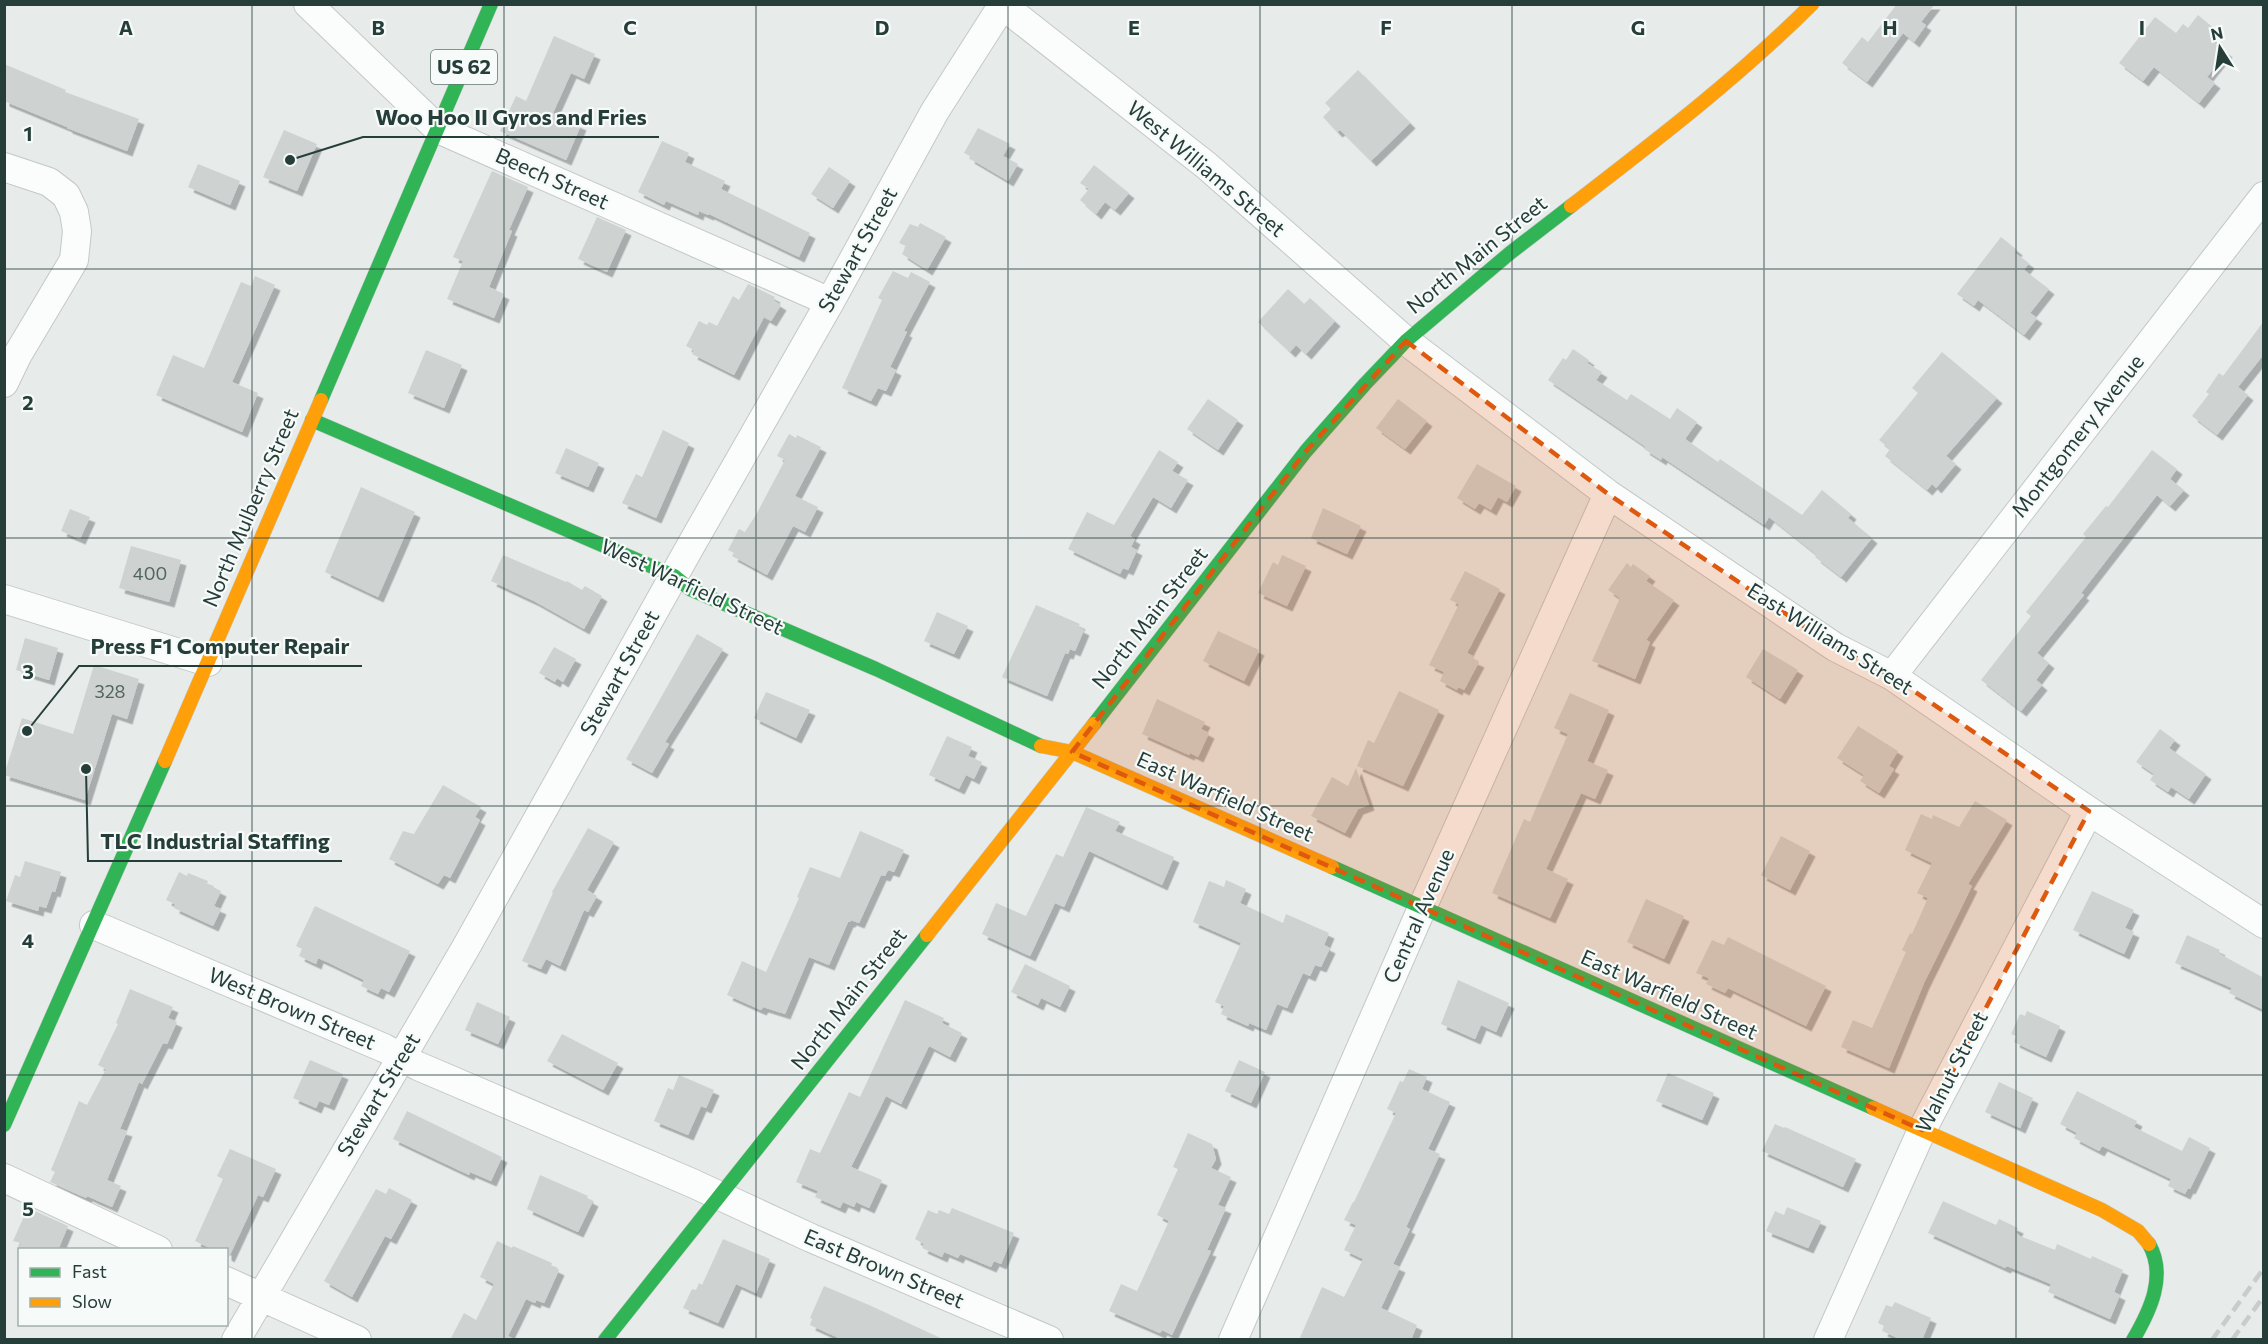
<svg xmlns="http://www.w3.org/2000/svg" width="2268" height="1344" font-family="Commissioner,sans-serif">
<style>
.building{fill:#ced3d1;filter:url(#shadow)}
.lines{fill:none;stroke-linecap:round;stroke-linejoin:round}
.street-casing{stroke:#c4c8c7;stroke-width:30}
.fast-casing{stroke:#c3c9c7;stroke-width:15}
.slow-casing{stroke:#c3c9c7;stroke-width:15}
.street{stroke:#fbfcfc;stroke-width:28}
.fast{stroke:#30b455;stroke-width:14}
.slow{stroke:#ff9f0a;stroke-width:14}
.rail{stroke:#c8cccb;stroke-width:4.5;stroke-dasharray:12 6;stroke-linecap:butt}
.marked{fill:#de580e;fill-opacity:0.2;stroke:#de580e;stroke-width:4.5;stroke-dasharray:12 8;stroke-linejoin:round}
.grid{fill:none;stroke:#263e3a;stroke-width:1.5;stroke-opacity:0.55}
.labels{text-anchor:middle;stroke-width:4.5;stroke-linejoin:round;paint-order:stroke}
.number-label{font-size:18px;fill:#516460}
.shield{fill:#f6faf8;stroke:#647673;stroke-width:1.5}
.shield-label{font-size:20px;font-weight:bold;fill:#263e3a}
.street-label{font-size:21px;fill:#263e3a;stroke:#f6faf8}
.grid-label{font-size:20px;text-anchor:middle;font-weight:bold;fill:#263e3a;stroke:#f6faf8;stroke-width:4.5;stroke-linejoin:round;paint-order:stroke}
.leader{fill:none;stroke:#263e3a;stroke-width:2}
.callout-dot{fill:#263e3a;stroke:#f6faf8;stroke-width:2}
.callout-label{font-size:22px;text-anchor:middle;font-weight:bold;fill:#263e3a;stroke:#f6faf8;stroke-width:4.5;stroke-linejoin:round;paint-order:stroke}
</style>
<defs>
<filter id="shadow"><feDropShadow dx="5.5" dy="5.5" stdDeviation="0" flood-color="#0004"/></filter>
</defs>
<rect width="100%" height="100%" fill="#e7ebea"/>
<!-- building -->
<path class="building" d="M1897,4H1935L1921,22L1926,25L1914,42L1903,33L1867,82L1842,63L1862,37L1868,42Z
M2198,15L2216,30L2210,39L2227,52L2207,77L2215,83L2199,103L2154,67L2143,81L2119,63L2155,17L2176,33L2183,24L2188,28Z
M554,36L595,54L584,79L571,73L553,113L581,125L566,160L500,131L516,96L526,101Z
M4,64L66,90L65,92L139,119L127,151L67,128V127L4,101Z
M1358,70L1410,123L1371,161L1340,130L1337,132L1323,117L1331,109L1325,103Z
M978,128L1010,144L1003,156L1018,164L1008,181L969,158L970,156L964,153Z
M284,130L317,144L297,191L263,177Z
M662,141L689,153L685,162L725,181L721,189L810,233L799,257L709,214L708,215L699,211L698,215L666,201L664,205L638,192Z
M198,164L240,181L230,205L188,187Z
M1094,165L1129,193L1115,210L1105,202L1096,214L1080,200L1089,189L1080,183Z
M829,167L850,181L833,208L811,194Z
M492,171L528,187L509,230L512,231L489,287L504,294L494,318L447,299L463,261L453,257Z
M597,217L626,230L607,272L578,259Z
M920,223L946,237L927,270L902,254L906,246L899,243L910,224L918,227Z
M2001,237L2017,250L2015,253L2029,263L2024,270L2049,289L2030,313L2037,318L2024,335L1978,300L1974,306L1957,294Z
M893,271L908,278L911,272L930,282L904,331L907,332L890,367L896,370L886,391L878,388L871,401L842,388L882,300L878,298Z
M255,276L275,285L232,382L258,393L242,432L156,395L173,355L204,368L241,282L251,286Z
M748,284L775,297L773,300L781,305L771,321L764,317L734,375L692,354L694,350L686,346L699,321L707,325L709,322L717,326L733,296L739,300Z
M1288,289L1304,304L1310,298L1335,321L1306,354L1296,345L1290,352L1258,322Z
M2264,321V354L2238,387L2248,395L2217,435L2192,416L2209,394L2206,392L2219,373L2223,376Z
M1573,349L1589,360L1587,363L1602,372L1596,380L1627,400L1631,394L1670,419L1677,408L1697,422L1685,439L1718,462L1720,459L1802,515L1822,490L1851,514L1848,518L1872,538L1841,577L1815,557L1817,555L1769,517L1764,525L1662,457L1661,460L1644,449L1646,447L1548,380L1563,358L1566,360Z
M426,350L462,365L444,408L408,393Z
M1942,352L1997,398L1946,456L1956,464L1936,488L1932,484L1927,490L1885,456L1890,449L1879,440L1918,393L1912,388Z
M1208,399L1238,420L1218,450L1187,429Z
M1398,399L1427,421L1405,449L1376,428Z
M663,430L689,443L656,518L622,503L636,474L642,477Z
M789,434L796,438L797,435L821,447L795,496L818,507L805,532L793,526L767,575L732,556L734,553L728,550L739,529L745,532L757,513L785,460L777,456Z
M566,448L599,463L588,487L555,473Z
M1159,450L1178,462L1172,471L1188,480L1171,508L1153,497L1130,536L1135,539L1131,547L1137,550L1128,570L1123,568L1120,574L1068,549L1087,512L1114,525Z
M2152,450L2177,469L2170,479L2184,490L2170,506L2157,495L2081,593L2084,595L2037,653L2049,663L2036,680L2042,685L2021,711L1981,680L2031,616L2026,612L2086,537L2083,534L2106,506L2108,507Z
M1477,464L1516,486L1507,502L1498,497L1491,510L1479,503L1475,509L1457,498Z
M361,487L415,512L378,597L325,572Z
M1323,508L1361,526L1347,554L1311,538Z
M70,509L90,517L80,539L61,531Z
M131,546L181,560L169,602L119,588Z
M503,555L566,582L567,581L582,590L585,586L602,596L584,629L534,601L491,581Z
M1282,555L1306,566L1287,606L1258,593L1273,562L1278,565Z
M1627,563L1631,567L1633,564L1650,576L1646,581L1674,600L1646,640L1650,642L1635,679L1592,661L1620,598L1608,590Z
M1465,571L1500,589L1467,653L1473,656L1472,659L1479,662L1464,690L1458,687L1457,690L1440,681L1444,672L1429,665L1459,604L1450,600Z
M1036,605L1080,624L1078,627L1084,630L1075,651L1070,649L1068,654L1065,653L1047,696L1002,677Z
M937,612L968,626L954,654L924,641Z
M1218,631L1259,650L1244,681L1203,661Z
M697,634L723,649L665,742L669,744L652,773L626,759Z
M25,638L58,648L49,680L16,670Z
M554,647L576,659L563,682L557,678L555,682L539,673Z
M1763,649L1798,670L1780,699L1746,677Z
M94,665L139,679L127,719L112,714L85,800L4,775L22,718L73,734Z
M1399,691L1439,710L1403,786L1357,766L1368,740L1374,743Z
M766,692L810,710L796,738L754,718Z
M1570,693L1609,710L1587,761L1608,770L1595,799L1581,793L1546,869L1568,879L1550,918L1492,893L1524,819L1530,822L1568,734L1554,728Z
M1157,699L1205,722L1201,729L1209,733L1198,757L1190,753L1189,755L1142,734Z
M1858,726L1898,751L1889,766L1894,769L1879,793L1860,781L1864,775L1837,758Z
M2160,729L2175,740L2169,748L2206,774L2189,799L2171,787L2168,792L2150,780L2154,774L2136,762Z
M947,736L972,747L968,756L982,762L974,779L966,775L959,789L929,775Z
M1356,768L1369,805L1358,809L1345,833L1311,816L1332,777L1348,786Z
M443,785L481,807L475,817L480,820L450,878L444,875L438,884L389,859L403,831L414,834Z
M1975,801L2007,820L1968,884L1972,886L1924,983L1889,1068L1841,1047L1853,1020L1872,1028L1906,952L1902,950L1910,933L1912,934L1928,898L1917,893L1932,863L1905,850L1921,814L1932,819L1933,815L1959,827Z
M1086,807L1120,822L1115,831L1174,857L1162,885L1089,851L1064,907L1055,903L1030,956L982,934L996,903L1026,916L1056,854L1063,857Z
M588,828L614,842L587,890L597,896L588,912L584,910L560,966L546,959L541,969L522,961L553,893L552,892Z
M860,831L904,850L894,872L888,870L885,876L881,875L859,923L851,920L850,922H848L829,965L809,957L785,1014L763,1007L761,1010L727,995L742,961L766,972L799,898L797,897L810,867L840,878Z
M1781,836L1810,851L1790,890L1761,875Z
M25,861L61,872L55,892L52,891L46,908L39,906L38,911L6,901L15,875L20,877Z
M179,872L187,876L188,873L208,881L207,884L221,891L214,906L221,909L213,926L174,908L175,904L166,900Z
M1226,880L1246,889L1240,903L1283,923L1286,914L1329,933L1324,945L1330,948L1321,967L1315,965L1310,976L1303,973L1287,1008L1277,1004L1266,1030L1249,1023L1248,1026L1221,1014L1224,1006L1215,1002L1241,943L1193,922L1209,881L1224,887Z
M2092,891L2134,910L2125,928L2134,932L2124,954L2073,930Z
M1646,899L1684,916L1664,959L1627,942Z
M315,906L410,951L389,992L381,988L378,994L361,986L364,980L327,962L318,958L316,964L299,956L302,949L296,946Z
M2187,935L2220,950L2218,953L2264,978V1010L2229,993L2232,988L2175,963Z
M1728,937L1826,986L1806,1026L1728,988L1725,993L1706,984L1709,978L1696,973L1712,940L1724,945Z
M1025,964L1070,986L1060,1007L1041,998L1038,1005L1011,992Z
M1458,980L1509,1003L1496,1032L1481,1025L1475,1039L1441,1024Z
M130,989L173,1007L168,1018L177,1022L167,1044L163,1043L142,1084L139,1082L120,1129L127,1131L107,1180L121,1186L112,1207L87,1196L86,1198L50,1182L55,1172L51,1170L79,1101L87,1105L106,1069L98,1065L118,1024L116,1023Z
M905,1000L944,1018L942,1023L962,1033L950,1057L929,1046L901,1104L886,1096L851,1167L882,1180L869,1208L856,1202L854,1207L843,1202L840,1208L815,1197L818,1191L796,1182L810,1149L820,1153L849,1092L860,1097Z
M477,1002L510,1017L498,1044L465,1030Z
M2027,1011L2060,1026L2046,1057L2014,1042L2016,1036L2011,1034L2020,1014L2025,1016Z
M562,1034L618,1063L603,1090L547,1061Z
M310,1060L343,1074L329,1105L319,1101L316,1108L293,1098Z
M1239,1060L1265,1072L1251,1103L1225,1091Z
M1409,1069L1427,1077L1422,1089L1450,1102L1428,1149L1440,1154L1406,1227L1410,1229L1393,1264L1400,1267L1381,1308L1417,1325L1411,1340H1299L1322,1287L1344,1297L1363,1259L1344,1250L1356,1225L1344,1220L1353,1202H1354L1396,1113L1387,1109L1400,1081L1403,1082Z
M1668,1073L1714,1093L1702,1120L1656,1101Z
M679,1075L714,1090L706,1108L701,1106L688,1135L654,1121L668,1088L673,1090Z
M1999,1082L2033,1098L2020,1128L1985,1112Z
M2077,1091L2137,1121L2134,1127L2182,1151L2189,1137L2210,1148L2190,1189L2188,1188L2185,1194L2168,1186L2171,1179L2102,1146L2099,1151L2074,1138L2077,1133L2060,1124Z
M407,1111L502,1157L491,1181L470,1172L469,1175L393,1139Z
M1775,1124L1784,1128L1785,1127L1856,1159L1843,1187L1762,1151Z
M1188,1133L1212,1144L1216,1159L1211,1168L1231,1177L1218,1205L1226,1208L1207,1250L1211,1251L1172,1335L1162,1330L1160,1333L1109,1311L1121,1284L1137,1291L1169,1221L1157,1215L1178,1169L1173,1167Z
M230,1149L276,1169L263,1197L258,1195L229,1257L226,1255V1250H214L195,1241L223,1179L217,1176Z
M540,1175L588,1196L587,1198L593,1201L578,1232L527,1209Z
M389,1188L412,1200L391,1239L385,1236L352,1297L324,1281L376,1189L386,1194Z
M1943,1201L1996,1225L1999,1219L2018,1228L2016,1233L2020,1236L2055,1250L2057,1244L2091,1259L2092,1256L2123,1270L2114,1292L2120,1295L2110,1319L2048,1292L2051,1284L2007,1266L2005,1268L1928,1233Z
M1787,1207L1821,1221L1808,1248L1766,1231L1775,1211L1784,1215Z
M952,1208L1014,1233L1001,1264L994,1261L991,1267L960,1254L958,1258L944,1252L942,1257L922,1248L924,1244L915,1239L928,1210L937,1214L939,1210L949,1214Z
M35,1211L68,1226L58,1250H18L21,1243L13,1241L26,1212L33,1215Z
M723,1239L770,1259L756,1293L736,1284L718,1323L683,1308L692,1289L696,1290L699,1283L702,1285Z
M497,1241L512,1248L513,1246L552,1263L551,1266L559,1270L544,1303L536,1300L535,1303L526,1299L508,1336L515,1340H450L464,1313L476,1320L494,1284L480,1277Z
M824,1286L869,1305L945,1340H843L810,1325L812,1319L810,1318Z
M1895,1302L1931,1318L1922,1340H1902L1882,1331L1884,1326L1878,1323L1886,1305L1892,1307Z"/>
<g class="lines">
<defs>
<path id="street" d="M308,4L438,129L830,302
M1001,4L1207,166L1406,341L1608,494L1835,647L1892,676L2089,811L2264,924
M4,167L49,182L66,195L74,212L77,231L74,260L18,354L4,383
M4,599L208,662
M1892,676L2264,196
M94,925L384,1048L418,1066L692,1183L811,1238L1049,1340
M4,1178L158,1250
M226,1281L357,1340
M236,1340L465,949L690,547L830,302L935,111L1002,6
M1233,1340L1422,908L1608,494
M1828,1340L1922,1130L2089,811"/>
<path id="fast" d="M321,400L491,4
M312,420L674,576L690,589L876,669L1041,746
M1094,724L1306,451L1365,384L1406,341L1510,253L1571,206
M1332,867L1873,1108
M4,1125L165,761
M605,1340L927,935
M2133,1340C2150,1311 2167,1276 2149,1244"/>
<path id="slow" d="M1571,206C1654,142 1738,78 1812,4
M1041,746L1072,752L1332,867
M165,761L321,400
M927,935L1094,724
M1873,1108L2102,1210L2138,1231L2149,1244"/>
</defs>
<!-- street casing -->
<use href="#street" class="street-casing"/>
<!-- fast casing -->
<use href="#fast" class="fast-casing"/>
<!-- slow casing -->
<use href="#slow" class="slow-casing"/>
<!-- street -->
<use href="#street" class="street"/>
<!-- fast -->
<use href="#fast" class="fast"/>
<!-- slow -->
<use href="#slow" class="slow"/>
<!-- rail -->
<path class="rail" d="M2212,1340L2264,1268
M2232,1340L2264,1296"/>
</g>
<!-- marked area -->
<path class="marked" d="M1406,341L1608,494L1835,647L1892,676L2089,811L1922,1130L1072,752L1306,451Z"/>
<!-- grid -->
<path class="grid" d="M252,4V1340M504,4V1340M756,4V1340M1008,4V1340M1260,4V1340M1512,4V1340M1764,4V1340M2016,4V1340M4,269H2264M4,538H2264M4,806H2264M4,1075H2264"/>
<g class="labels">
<!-- number labels -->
<g class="number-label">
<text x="150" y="580">400</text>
<text x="110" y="698">328</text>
</g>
<!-- shield labels -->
<rect class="shield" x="431" y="50" width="66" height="34" rx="4.5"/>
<g class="shield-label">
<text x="464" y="74">US 62</text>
</g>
<!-- street labels -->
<g class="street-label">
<text transform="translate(1206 169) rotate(40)" y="7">West Williams Street</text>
<text transform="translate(552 179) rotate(24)" y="7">Beech Street</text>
<text transform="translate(858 250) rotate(-61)" y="7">Stewart Street</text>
<text transform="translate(1477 255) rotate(-39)" y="7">North Main Street</text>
<text transform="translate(2078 436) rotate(-52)" y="7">Montgomery Avenue</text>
<text transform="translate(251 508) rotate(-67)" y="7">North Mulberry Street</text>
<text transform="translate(692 587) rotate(25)" y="7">West Warfield Street</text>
<text transform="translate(1150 618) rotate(-52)" y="7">North Main Street</text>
<text transform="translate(1830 639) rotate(32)" y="7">East Williams Street</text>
<text transform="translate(620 673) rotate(-61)" y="7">Stewart Street</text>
<text transform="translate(1225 797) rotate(24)" y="7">East Warfield Street</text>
<text transform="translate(1419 916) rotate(-66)" y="7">Central Avenue</text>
<text transform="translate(1669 995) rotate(24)" y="7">East Warfield Street</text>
<text transform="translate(849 999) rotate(-52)" y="7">North Main Street</text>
<text transform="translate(292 1009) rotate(23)" y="7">West Brown Street</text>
<text transform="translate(1952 1072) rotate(-63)" y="7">Walnut Street</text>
<text transform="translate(379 1095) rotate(-59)" y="7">Stewart Street</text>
<text transform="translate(884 1269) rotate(23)" y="7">East Brown Street</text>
</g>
</g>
<g class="grid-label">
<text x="126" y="35">A</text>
<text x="378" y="35">B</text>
<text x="630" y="35">C</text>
<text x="882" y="35">D</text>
<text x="1134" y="35">E</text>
<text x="1386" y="35">F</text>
<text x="1638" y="35">G</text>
<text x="1890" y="35">H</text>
<text x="2142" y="35">I</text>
<text x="28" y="141">1</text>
<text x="28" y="410">2</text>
<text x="28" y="679">3</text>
<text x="28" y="948">4</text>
<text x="28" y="1216">5</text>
</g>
<!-- callouts -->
<path class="leader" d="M290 160L363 137H659M27 731L79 666H362M86 769L88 861H342"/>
<g class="callout-dot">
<circle cx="290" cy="160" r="6"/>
<circle cx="27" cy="731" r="6"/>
<circle cx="86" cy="769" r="6"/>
</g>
<g class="callout-label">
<text x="511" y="125">Woo Hoo II Gyros and Fries</text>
<text x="220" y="654">Press F1 Computer Repair</text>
<text x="215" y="849">TLC Industrial Staffing</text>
</g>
<!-- border -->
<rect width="2268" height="1344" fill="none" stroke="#263e3a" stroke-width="12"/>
<!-- legend -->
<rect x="18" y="1248" width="210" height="78" fill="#f6faf8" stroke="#a3afac" stroke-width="1.5"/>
<rect x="30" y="1268" width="30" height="9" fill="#30b455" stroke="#a3afac" stroke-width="1.5"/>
<text x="72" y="1278" font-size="18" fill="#263e3a">Fast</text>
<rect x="30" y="1298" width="30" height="9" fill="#ff9f0a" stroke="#a3afac" stroke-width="1.5"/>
<text x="72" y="1308" font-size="18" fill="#263e3a">Slow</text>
<!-- north arrow -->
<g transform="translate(2220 48) rotate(348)" stroke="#f6faf8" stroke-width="4.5" paint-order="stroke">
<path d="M0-4.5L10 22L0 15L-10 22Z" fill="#263e3a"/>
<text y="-9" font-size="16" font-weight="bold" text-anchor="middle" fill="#263e3a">N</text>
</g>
</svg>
